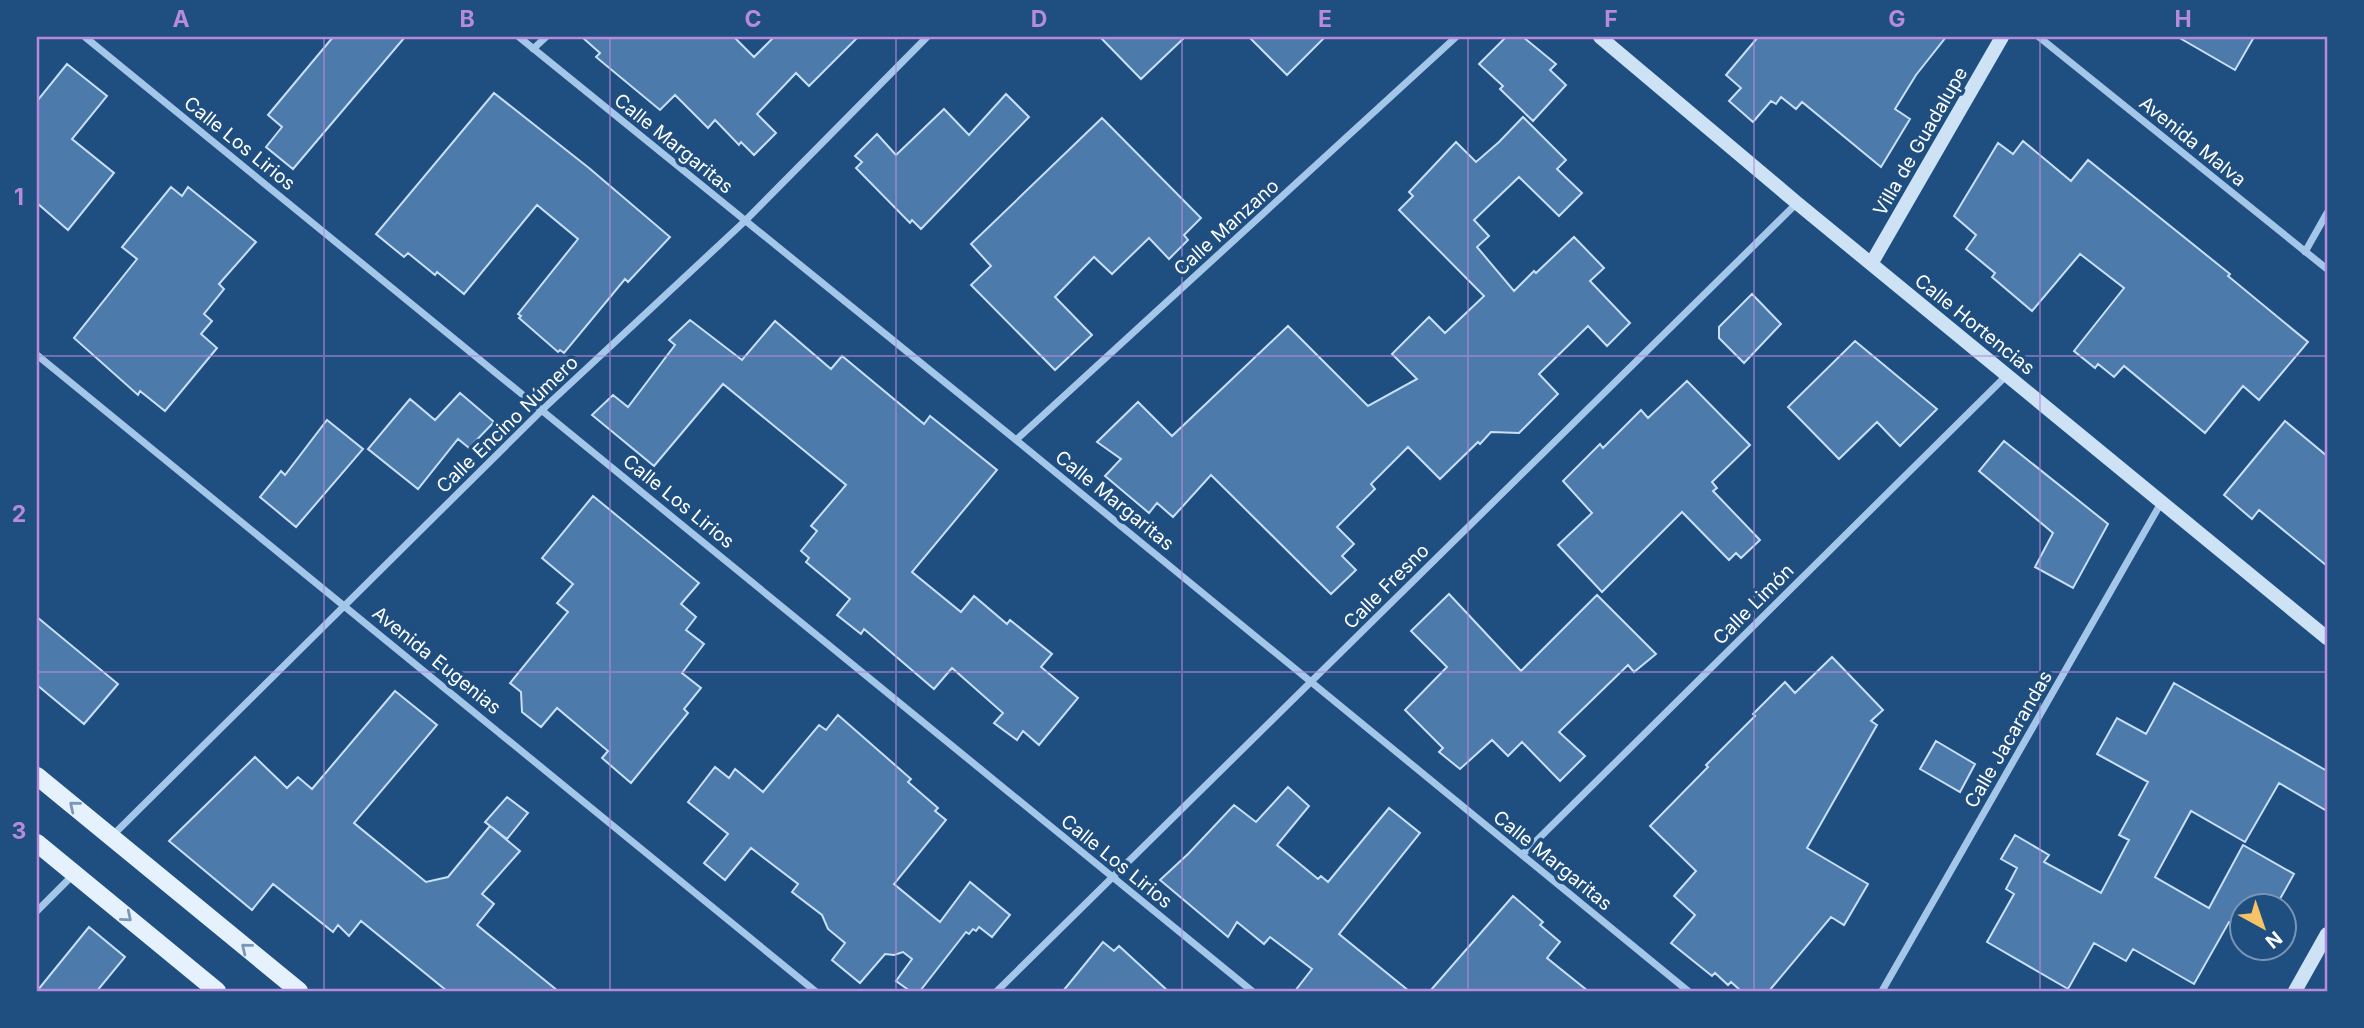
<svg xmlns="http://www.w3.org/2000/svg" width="2364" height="1028" font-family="Inter,sans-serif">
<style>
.building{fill:#4c7bab;stroke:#c8dff6;stroke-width:2}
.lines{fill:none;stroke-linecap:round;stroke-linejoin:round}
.street{stroke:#a4c6e8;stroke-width:7}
.secondary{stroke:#cee2f6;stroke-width:14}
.primary{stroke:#e6f1fe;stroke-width:18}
.oneway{stroke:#7997b9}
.grid{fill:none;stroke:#b68bdc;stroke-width:2;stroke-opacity:0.55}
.labels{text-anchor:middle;stroke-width:7;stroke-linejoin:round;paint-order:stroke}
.street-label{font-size:19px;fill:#fff;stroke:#1f4e80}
.neatline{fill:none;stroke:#b68bdc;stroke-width:2.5}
.grid-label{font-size:23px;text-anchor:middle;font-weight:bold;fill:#b68bdc}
</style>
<rect width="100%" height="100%" fill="#1f4e80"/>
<!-- building -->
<path class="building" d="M333,37H405L293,169L266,147L282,127L268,115Z
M582,37H734L754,57L774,37H858L809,86L796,73L757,114L776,133L754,155L741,142L739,145L715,120L708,128L675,95L660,110L596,57L600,53Z
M1100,37H1185L1141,79Z
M1249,37H1325L1287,75Z
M1506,37H1523L1556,64L1550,70L1566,85L1533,121L1500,89L1503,86L1479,64Z
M1758,37H1946L1916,75L1895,109L1910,119L1881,167L1802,102L1796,109L1781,97L1776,104L1771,101L1753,122L1729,101L1741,88L1726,75Z
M2178,37H2254L2235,70Z
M67,64L107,96L72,139L114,173L68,230L37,203V101Z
M494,93L589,168L670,237L628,282L625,279L564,353L560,350L558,352L519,318L521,316L518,314L578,239L537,205L464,294L437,272L435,275L408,253L404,257L376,234Z
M1006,94L1029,117L921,229L912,220L910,223L856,168L862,162L855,156L877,134L896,155L944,109L969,135Z
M1523,117L1566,160L1557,169L1582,193L1559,216L1519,177L1474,220L1489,236L1477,247L1514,291L1534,271L1536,273L1574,237L1604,268L1590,281L1630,323L1607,346L1588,326L1539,374L1558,394L1519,433L1491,432L1480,444L1478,442L1440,479L1408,447L1371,484L1375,489L1337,527L1354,544L1342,556L1356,570L1331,594L1211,475L1173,517L1157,503L1149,513L1105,476L1121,459L1097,442L1138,402L1172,436L1288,326L1368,406L1417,379L1392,354L1429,317L1445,333L1484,296L1399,210L1413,196L1409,192L1456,142L1476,162L1499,142Z
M1102,118L1201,218L1184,235L1188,240L1169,259L1149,238L1112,274L1094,257L1055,297L1092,335L1055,370L971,285L991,266L971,244Z
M2023,141L2071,181L2088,160L2230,274L2228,276L2308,342L2259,400L2243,386L2205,433L2124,366L2114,377L2098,364L2095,368L2074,351L2124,288L2080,254L2032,311L1992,277L1995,273L1966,249L1976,235L1954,216L1998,143L2013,154Z
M171,187L182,196L188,187L256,242L219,284L224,289L204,314L212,321L201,334L217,348L165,411L140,391L138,395L74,338L137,259L122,247Z
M1752,294L1781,324L1744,363L1719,338V327Z
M690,320L742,360L775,321L831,369L842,356L924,424L930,416L997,470L912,572L961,612L974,596L1007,624L1010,620L1052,654L1041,667L1078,698L1039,745L1023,731L1017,740L994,723L1003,713L952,668L934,689L864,629L861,634L837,615L850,599L806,562L809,558L801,551L817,531L811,526L846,485L723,384L654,466L592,415L613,395L628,407L675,345L669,340Z
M1855,341L1937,409L1900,446L1877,422L1839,459L1788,407Z
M1687,381L1750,445L1712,482L1717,488L1713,491L1760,540L1741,558L1736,553L1729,560L1682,512L1602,592L1558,545L1592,513L1563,481L1600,444L1603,448L1641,410L1648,418Z
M460,393L494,422L469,448L458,439L418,489L368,449L410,399L435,420Z
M327,420L363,449L296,527L260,497L281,471L285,475Z
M2285,421L2327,456V566L2259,510L2252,519L2224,495Z
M2004,441L2108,524L2073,588L2035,567L2053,533L1979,471Z
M593,496L699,583L681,604L696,617L686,630L704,644L682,673L701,688L684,709L688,713L631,783L602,758L608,751L557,708L541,727L522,712L521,692L510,683L568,612L557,603L573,584L542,558Z
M1449,594L1521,671L1597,595L1656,654L1634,672L1628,665L1559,732L1585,756L1560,781L1522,742L1508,756L1492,740L1460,769L1439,752L1443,748L1405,710L1447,667L1411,631Z
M37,617L118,684L84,724L37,685Z
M1832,657L1883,710L1871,721L1877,725L1807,848L1868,884L1844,925L1831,917L1769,991H1741L1731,982L1728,985L1715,973L1712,976L1671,943L1695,915L1674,896L1696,871L1650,826L1708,767L1706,765L1755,716L1753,714L1785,682L1795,693Z
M2174,683L2327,771V811L2279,783L2245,842L2191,811L2155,877L2209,908L2243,845L2294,874L2276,906H2242V929L2229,922L2194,984L2133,949L2126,961L2094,943L2068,989L1987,942L2014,894L2006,889L2017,868L2001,859L2015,835L2049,855L2044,862L2101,893L2129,840L2119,835L2148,782L2097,754L2117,718L2146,734Z
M395,691L437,725L354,823L426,882L448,877L490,826L520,851L482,894L494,904L477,925L558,991H447L361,921L349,936L338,925L333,932L273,884L252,910L169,841L255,757L287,788L298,777L312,789Z
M838,715L911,779L908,782L938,808L935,811L946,820L894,884L940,922L970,882L1010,915L992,937L979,927L976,931L973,929L969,934L966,932L920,991H910L896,981L912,959L903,952L894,955L885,954L860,983L832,960L845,943L828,929L822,915L792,892L798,884L751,848L725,880L704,863L728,834L688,802L715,767L729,778L735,769L763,792L819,725L826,730Z
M1936,741L1975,764L1960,792L1920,769Z
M1288,787L1309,806L1277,845L1318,879L1321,876L1328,882L1389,808L1420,833L1339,934L1409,991H1295L1312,969L1270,937L1264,944L1237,922L1228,937L1160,880L1188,854L1234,805L1256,822Z
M507,797L528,813L507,839L485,822Z
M1513,896L1543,922L1540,925L1560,942L1547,958L1588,991H1430Z
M89,927L125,957L97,991H37Z
M1103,942L1114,951L1119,946L1168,991H1063Z"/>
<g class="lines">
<!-- street -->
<path class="street" d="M85,37L1252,991
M519,37L1016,440L1688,991
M2039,37L2327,269
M533,49L546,37
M2305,252L2327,213
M37,355L815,991
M1016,440L1456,37
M112,836L542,410L745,221L927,37
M1522,855L2006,376
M37,911L74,874
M997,991L1797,203
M1882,991L2161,503"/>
<!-- secondary -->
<path class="secondary" d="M1600,37L1797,203L2327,638
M1871,264L2002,37
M2295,991L2327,934"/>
<!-- primary -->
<path class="primary" d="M37,776L299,991
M37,843L217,991"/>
</g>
<!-- one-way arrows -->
<defs><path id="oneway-chevron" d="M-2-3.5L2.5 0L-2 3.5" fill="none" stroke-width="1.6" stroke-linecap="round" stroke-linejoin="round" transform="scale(1.75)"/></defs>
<g class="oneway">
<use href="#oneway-chevron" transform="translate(74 806) rotate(-141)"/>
<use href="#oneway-chevron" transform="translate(127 917) rotate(40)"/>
<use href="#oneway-chevron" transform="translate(246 948) rotate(-141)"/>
</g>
<!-- grid -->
<path class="grid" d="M324,37V991M610,37V991M896,37V991M1182,37V991M1468,37V991M1754,37V991M2040,37V991M37,356H2327M37,672H2327"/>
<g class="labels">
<!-- street labels -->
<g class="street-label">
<text transform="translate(1920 141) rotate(-60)" y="7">Villa de Guadalupe</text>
<text transform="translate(2193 141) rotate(39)" y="7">Avenida Malva</text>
<text transform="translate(240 143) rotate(39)" y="7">Calle Los Lirios</text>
<text transform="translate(674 143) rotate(39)" y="7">Calle Margaritas</text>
<text transform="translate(1226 227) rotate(-42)" y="7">Calle Manzano</text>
<text transform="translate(1975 324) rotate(39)" y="7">Calle Hortencias</text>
<text transform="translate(507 424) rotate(-44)" y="7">Calle Encino Número</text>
<text transform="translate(1115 500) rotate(39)" y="7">Calle Margaritas</text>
<text transform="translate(679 501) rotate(39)" y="7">Calle Los Lirios</text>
<text transform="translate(1386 586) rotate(-45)" y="7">Calle Fresno</text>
<text transform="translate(1753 604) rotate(-45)" y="7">Calle Limón</text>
<text transform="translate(437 660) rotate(39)" y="7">Avenida Eugenias</text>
<text transform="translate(2008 739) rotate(-60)" y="7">Calle Jacarandas</text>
<text transform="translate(1553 860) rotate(39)" y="7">Calle Margaritas</text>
<text transform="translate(1117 861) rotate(39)" y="7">Calle Los Lirios</text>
</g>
</g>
<!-- border -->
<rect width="2364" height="1028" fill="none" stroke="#1f4e80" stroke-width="77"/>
<!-- north arrow -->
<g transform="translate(2263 927) rotate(140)"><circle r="33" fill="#1f4e80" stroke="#7995b3" stroke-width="2"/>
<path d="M0-5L12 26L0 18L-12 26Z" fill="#f6c464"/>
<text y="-10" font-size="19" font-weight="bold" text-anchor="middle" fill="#ffffff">N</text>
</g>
<rect x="38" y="38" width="2288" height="952" class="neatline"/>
<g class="grid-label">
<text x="181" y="27">A</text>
<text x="467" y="27">B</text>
<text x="753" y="27">C</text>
<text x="1039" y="27">D</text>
<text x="1325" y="27">E</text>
<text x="1611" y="27">F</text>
<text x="1897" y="27">G</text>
<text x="2183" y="27">H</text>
<text x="19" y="205">1</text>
<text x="19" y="522">2</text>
<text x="19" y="839">3</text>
</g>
</svg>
